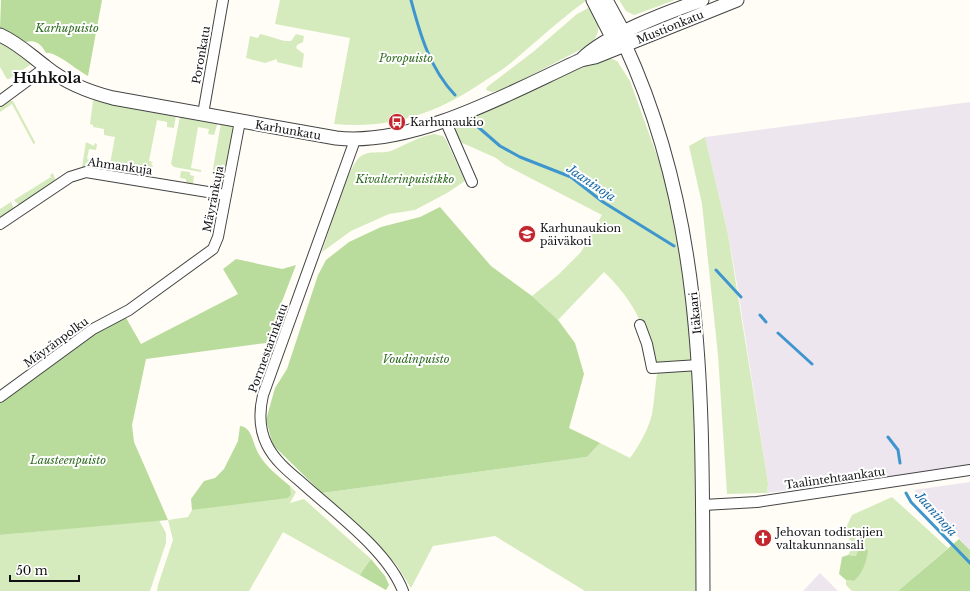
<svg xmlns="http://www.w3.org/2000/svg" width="970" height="591" font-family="'Libre Baskerville',serif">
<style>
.industrial{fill:#eee6ef}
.green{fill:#d5ebbd}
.forest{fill:#b9dc9c}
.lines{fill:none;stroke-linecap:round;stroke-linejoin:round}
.stream{stroke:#3f96cf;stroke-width:3}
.minor-casing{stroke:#444;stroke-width:12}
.tertiary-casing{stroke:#444;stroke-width:15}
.minor{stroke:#fff;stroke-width:10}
.tertiary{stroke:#fff;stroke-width:13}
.labels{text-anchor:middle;stroke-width:4;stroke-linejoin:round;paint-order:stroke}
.street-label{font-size:11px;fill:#111;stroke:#fff}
.park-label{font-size:11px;font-style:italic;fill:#2f6b1f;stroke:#fff}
.poi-label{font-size:11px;fill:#111;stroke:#fff;text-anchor:start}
.water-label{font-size:12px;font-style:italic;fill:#1768a6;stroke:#fff}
.district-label{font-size:15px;font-weight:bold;fill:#111;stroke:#fff}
</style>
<rect width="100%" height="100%" fill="#fffdf5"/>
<!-- industrial -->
<path class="industrial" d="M970,102V466L767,493L768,483L737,284L728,234L705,137Z
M970,482V550L914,490Z
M820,573L838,591H803Z"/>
<!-- green -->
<path class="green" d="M280,0H587C559,20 534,44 507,66C501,71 493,75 486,80C438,113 394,129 334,124L350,38L275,24Z
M619,0H675L634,15L626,11Z
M592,6C598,21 603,30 591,44L505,89L492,92L486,90L487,87L533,52L577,14Z
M260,34C271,36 282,42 291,41L296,34L304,36L303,42L297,45L296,48L304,54L302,68L277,62V59L265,63L246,58L250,36L258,38Z
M0,39L33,63L9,79H7L0,67Z
M607,57L617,61L630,81L670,192L687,277L694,356L697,591H585L495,536L433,546L411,588L396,564L322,493L587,457L600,443L630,458C639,446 649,428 652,414C655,397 655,381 659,364L655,362C643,323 634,301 604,272L558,320L532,296L558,275L581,252L602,215L505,165L496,158L458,141L454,131V122Z
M95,99L176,115L174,128L167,127V122L157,120L149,161L153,162L151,163L153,167H148L147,176L99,167L100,162L110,164L115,137L104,135V129L93,127V125L90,124L93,101Z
M10,101H13L35,142L34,145L12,104L0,112V108Z
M180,116L218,122L214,135L208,134L209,129L198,127L191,168L201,170V172L174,167L171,164Z
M221,123L231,125L233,130L223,185L217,189H209V187L215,188L218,175L212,174Z
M434,134L443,136L446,140L465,181L447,193L415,210L389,214L351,231L322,252C329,233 347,166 361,156C370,150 382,154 391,151C405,145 418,137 434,134Z
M705,137L728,234L768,483L767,493L727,494L718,355L702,204L689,146Z
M86,142L94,146L95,143L97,144L96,150L89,149L87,159L93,161L91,167H82Z
M181,171L190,172V175L194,176L193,184L186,183V179L180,178Z
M53,173L56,182L20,206L14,200L51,177L50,175Z
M11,202L14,209L13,212L0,221V209Z
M290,486L296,492L290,503L304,499L371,559L368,564L386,590L283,532L249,591H157L158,585L173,540L168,520L188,517L192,510L291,494Z
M892,497L948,548L898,591H852L846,585V580L854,581L856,556L848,555L854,545L844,532L852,515Z
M159,520L166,533V543L150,591H0V535Z"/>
<!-- forest -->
<path class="forest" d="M1,0H102L88,76C78,71 55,51 46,53C42,45 36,39 26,42L0,28Z
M440,207L491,266L532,296L558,320L575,343L584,374L569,428L600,443L587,457L322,493L273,445L266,420L275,388L287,369L318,275L326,260L349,242L381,227L420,217Z
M236,259L282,269L296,265L266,343L146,359L132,425L134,442L168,520L0,535V403L103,328L125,316L141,344L238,294L223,269Z
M240,426C252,427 253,444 258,453C266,467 278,476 290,486L291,494L288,498L192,510L191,499L204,481L215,478L224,469L238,441Z
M959,539L970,550V591H898Z
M860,547L866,548L868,551C866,562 863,573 854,581L846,580L839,574L842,557L848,555L856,556Z
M371,559L385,576L389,585L386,590L360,575Z"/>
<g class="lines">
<!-- stream -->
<path class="stream" d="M411,0C420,34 430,69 455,95
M477,126L500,146L520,157L571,177L603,202L674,246
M716,270L741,297
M760,315L766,322
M778,333L812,364
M888,437L898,450L900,463
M906,493L911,502L970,563"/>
<defs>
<path id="minor" d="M0,101L46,67
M203,114L223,0
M445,120L472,182
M355,140L263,395C259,412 259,429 267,445C275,461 289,472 302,483C334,512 388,551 403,591
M0,224L70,177L86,172L226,195
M640,325L647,344L652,368L699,365
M0,397L93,329L129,310L213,249L218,237L240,121
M703,505L757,502L970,470"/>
<path id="tertiary" d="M593,0L613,39L621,43
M606,0L624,33L625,45C706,221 702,402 703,591
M0,35C18,43 30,55 46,67C66,83 89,92 113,98L336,138C414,147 511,92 581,60L595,57L737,0
M581,60C605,35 668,12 702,0"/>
</defs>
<!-- minor casing -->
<use href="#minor" class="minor-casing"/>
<!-- tertiary casing -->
<use href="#tertiary" class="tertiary-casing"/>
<!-- minor -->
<use href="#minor" class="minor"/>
<!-- tertiary -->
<use href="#tertiary" class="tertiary"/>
</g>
<!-- icons -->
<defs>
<symbol id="bus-disc" viewBox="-11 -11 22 22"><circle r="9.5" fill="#c4262e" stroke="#fff"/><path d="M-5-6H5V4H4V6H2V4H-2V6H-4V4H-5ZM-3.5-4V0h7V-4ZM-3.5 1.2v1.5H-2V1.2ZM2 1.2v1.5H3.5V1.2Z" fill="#fff"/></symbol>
<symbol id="school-disc" viewBox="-11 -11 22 22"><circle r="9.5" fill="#c4262e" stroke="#fff"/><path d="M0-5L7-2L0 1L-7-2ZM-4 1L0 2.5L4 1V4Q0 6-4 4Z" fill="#fff"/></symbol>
<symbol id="church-disc" viewBox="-11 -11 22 22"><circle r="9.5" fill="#c4262e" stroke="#fff"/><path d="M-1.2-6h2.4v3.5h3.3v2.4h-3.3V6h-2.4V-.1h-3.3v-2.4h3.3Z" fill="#fff"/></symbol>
</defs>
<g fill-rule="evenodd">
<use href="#bus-disc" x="387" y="112" width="20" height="20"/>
<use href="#school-disc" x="517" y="224" width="20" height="20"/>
<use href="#church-disc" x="753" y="528" width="20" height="20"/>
</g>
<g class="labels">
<!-- street labels -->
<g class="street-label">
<text transform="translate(670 27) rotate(-22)" y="4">Mustionkatu</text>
<text transform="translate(201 55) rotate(-80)" y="4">Poronkatu</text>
<text transform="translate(288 130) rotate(10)" y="4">Karhunkatu</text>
<text transform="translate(120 166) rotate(8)" y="4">Ahmankuja</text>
<text transform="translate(213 199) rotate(-79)" y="4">Mäyränkuja</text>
<text transform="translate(695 313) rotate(-96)" y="4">Itäkaari</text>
<text transform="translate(56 342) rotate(-36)" y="4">Mäyränpolku</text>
<text transform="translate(268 348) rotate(-70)" y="4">Pormestarinkatu</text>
<text transform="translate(835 478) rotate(-8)" y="4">Taalintehtaankatu</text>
</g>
<!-- park labels -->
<g class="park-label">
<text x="67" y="32">Karhupuisto</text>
<text x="406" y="62">Poropuisto</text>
<text x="405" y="183">Kivalterinpuistikko</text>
<text x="416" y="363">Voudinpuisto</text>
<text x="68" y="464">Lausteenpuisto</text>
</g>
<!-- poi labels -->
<g class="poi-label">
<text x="410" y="126">Karhunaukio</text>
<text x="540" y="232">Karhunaukion<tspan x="540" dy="13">päiväkoti</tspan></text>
<text x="776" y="536">Jehovan todistajien<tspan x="776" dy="13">valtakunnansali</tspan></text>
</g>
<!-- water labels -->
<g class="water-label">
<text transform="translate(591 183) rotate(34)" y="4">Jaaninoja</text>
<text transform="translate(936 514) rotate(48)" y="4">Jaaninoja</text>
</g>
<!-- district labels -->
<g class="district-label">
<text x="47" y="83">Huhkola</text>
</g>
</g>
<!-- scale -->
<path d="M10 575v6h69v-6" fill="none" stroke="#111111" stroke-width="2"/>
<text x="16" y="575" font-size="12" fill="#111111" stroke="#ffffff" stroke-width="3" paint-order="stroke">50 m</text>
</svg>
